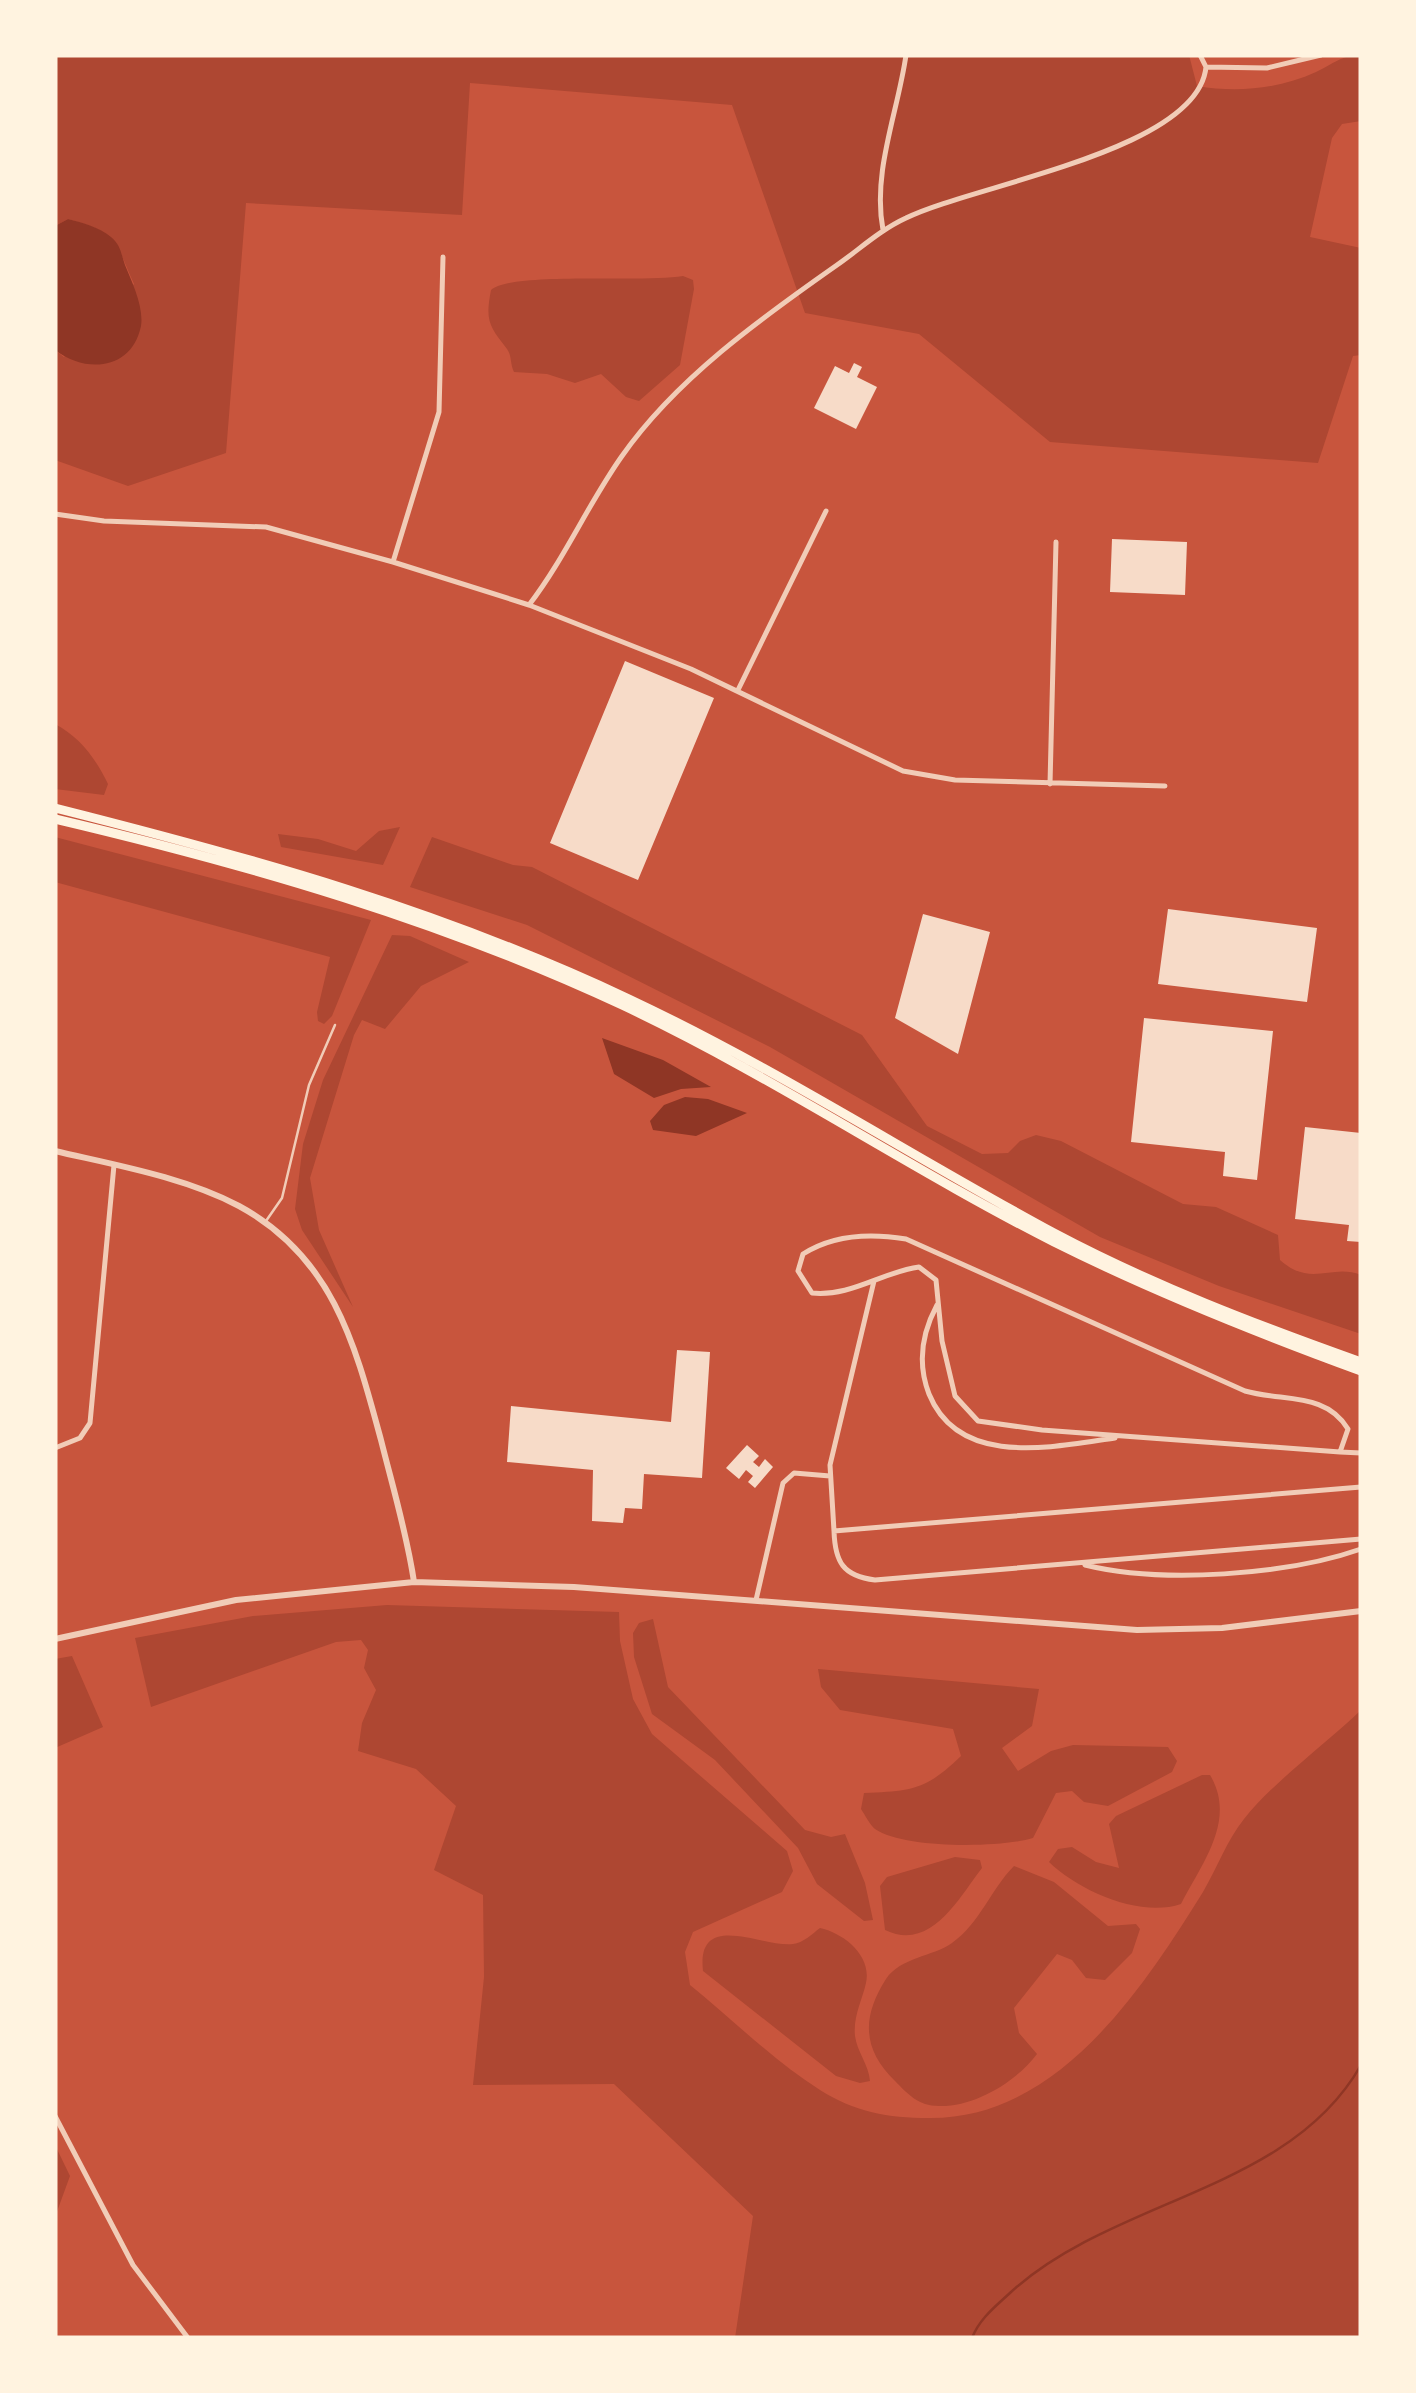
<svg xmlns="http://www.w3.org/2000/svg" width="1416" height="2393" font-family="'Titillium Web',sans-serif">
<style>
.green{fill:#ae4732}
.water{fill:#8f3625}
.lines{fill:none;stroke-linecap:round;stroke-linejoin:round}
.stream{stroke:#8f3625;stroke-width:2.5}
.building{fill:#f7dbc8}
.service{stroke:#f1ccb7;stroke-width:2.5}
.minor{stroke:#f1ccb7;stroke-width:5}
.tertiary{stroke:#f1ccb7;stroke-width:6}
.trunk{stroke:#fff3e0;stroke-width:9}
</style>
<rect width="100%" height="100%" fill="#c8553d"/>
<!-- green -->
<path class="green" d="M55,55H1189L1197,86C1237,93 1279,89 1316,72C1333,64 1342,55 1361,55V121L1342,124L1332,138L1310,237L1361,248V355L1353,356L1318,463L1050,442L919,334L805,313L732,105L470,83L462,215L246,203L226,453L128,486L55,460V350L64,357L134,284C114,240 119,233 68,219L55,226Z
M683,276L693,280L694,289L680,365L639,401L626,397L601,374L575,383L547,374L514,372C510,364 512,356 507,349C489,326 485,321 491,290C513,271 643,283 683,276Z
M55,724C80,737 96,759 108,784L104,795L55,789Z
M400,827L383,865L281,847L278,834L318,839L356,851L379,831Z
M55,837L371,920L332,1016L324,1024L318,1021L317,1012L330,957L55,882Z
M432,837L513,865L532,867L862,1035L927,1126L982,1154L1008,1153L1020,1141L1036,1135L1061,1141L1183,1204L1216,1207L1278,1235L1280,1260C1311,1288 1332,1263 1361,1275V1334L1219,1286L1100,1237L770,1047L527,925L410,887Z
M392,935L410,936L469,962L421,986L385,1029L362,1020L354,1035L310,1178L319,1230L353,1307L302,1230L295,1209L303,1144L323,1080Z
M387,1605L619,1612L620,1641L633,1699L652,1734L787,1851L793,1871L782,1892L693,1932L685,1952L690,1985C732,2019 774,2061 820,2090C855,2112 888,2118 928,2118C1057,2120 1142,1990 1203,1892C1217,1868 1227,1840 1244,1819C1270,1785 1328,1742 1361,1710V2338H735L753,2216L614,2084L473,2085L484,1977L483,1895L434,1870L456,1806L416,1769L358,1751L362,1723L376,1690L364,1668L368,1650L361,1640L336,1642L151,1707L135,1638L253,1616Z
M653,1619L668,1687L805,1830L831,1837L845,1834L865,1883L873,1920L864,1921L817,1884L798,1848L715,1760L652,1714L634,1657L633,1633L639,1623Z
M72,1656L103,1727L55,1748V1659Z
M818,1669L1039,1689L1032,1726L1002,1748L1018,1771L1051,1751L1073,1745L1168,1747L1177,1761L1172,1772L1108,1806L1084,1802L1072,1791L1056,1793L1033,1838C1001,1848 904,1849 875,1829C870,1825 865,1815 861,1809L864,1793C912,1791 926,1790 961,1756L953,1729L840,1710L821,1687Z
M1202,1775H1210C1237,1820 1202,1863 1181,1904C1140,1918 1079,1891 1049,1862L1058,1849L1072,1847L1096,1862L1119,1868L1109,1824L1116,1816Z
M955,1857L980,1860L982,1868C958,1899 931,1952 885,1930L880,1886L887,1877Z
M1014,1866L1054,1882L1108,1926L1136,1924L1140,1929L1132,1953L1105,1980L1086,1978L1072,1960L1057,1954L1014,2008L1019,2033L1037,2054C1017,2081 975,2107 939,2106C918,2106 908,2094 895,2081C863,2050 861,2018 886,1979C901,1957 932,1957 952,1943C980,1923 991,1889 1014,1866Z
M820,1928C843,1933 872,1955 866,1983C862,2001 853,2016 855,2036C857,2052 869,2065 870,2081L860,2083L836,2076L703,1971C696,1909 763,1948 793,1944C803,1943 812,1934 820,1928Z
M55,2145L70,2176L55,2217Z"/>
<!-- water -->
<path class="water" d="M68,219C83,223 99,227 111,237C121,245 121,254 125,265C132,282 144,307 141,326C132,370 86,374 55,350V226Z
M602,1038L663,1060L711,1087L681,1089L654,1098L614,1074Z
M685,1097L708,1099L747,1113L696,1136L653,1130L650,1121L664,1105Z"/>
<g class="lines">
<!-- stream -->
<path class="stream" d="M972,2338C980,2318 995,2307 1011,2292C1116,2197 1289,2192 1361,2065"/>
</g>
<!-- building -->
<path class="building" d="M854,363L862,367L857,377L877,387L856,429L814,408L835,366L849,373Z
M1112,539L1187,542L1185,595L1110,592Z
M625,661L714,698L638,880L550,843Z
M1168,909L1317,928L1307,1002L1158,984Z
M923,914L990,932L958,1054L895,1018Z
M1144,1018L1273,1031L1257,1180L1223,1176L1225,1152L1131,1142Z
M1305,1127L1361,1133V1242L1347,1241L1349,1225L1295,1219Z
M677,1350L710,1352L702,1478L644,1474L642,1509L625,1508L623,1523L592,1521L593,1470L507,1462L511,1406L671,1422Z
M747,1445L759,1456L753,1462L759,1467L765,1459L773,1467L755,1488L748,1482L753,1476L746,1470L739,1479L726,1468Z"/>
<g class="lines">
<!-- service -->
<path class="service" d="M266,1221L282,1198L309,1085L335,1025"/>
<!-- minor -->
<path class="minor" d="M1206,67L1267,68L1321,55
M883,230C872,172 898,112 906,55
M55,514L104,521L266,527L393,562L529,605L691,669L903,771L955,780L1165,786
M393,562L439,412L443,257
M529,605C565,558 588,504 622,456C676,379 760,319 837,265C860,249 880,230 906,218C972,185 1198,151 1206,67L1200,55
M738,690L826,511
M1050,784L1056,542
M937,1305C922,1333 917,1363 929,1394C959,1468 1052,1447 1115,1438
M55,1448L80,1438L90,1423L114,1165
M1340,1452L1348,1429C1326,1392 1284,1402 1245,1391L906,1239C870,1233 834,1234 803,1254L798,1271L812,1293C851,1297 882,1272 919,1267L936,1280L942,1341L955,1396L978,1421L1042,1430L1340,1452L1361,1453
M1361,1487L834,1531C835,1562 843,1576 875,1580L1361,1539
M834,1531L830,1465L874,1281
M1085,1565C1162,1584 1287,1575 1361,1549
M756,1600L783,1483L794,1473L830,1476
M55,2116L133,2265L188,2338"/>
<!-- tertiary -->
<path class="tertiary" d="M55,1151C115,1165 184,1177 239,1206C333,1257 355,1344 381,1440C393,1488 407,1534 414,1582
M55,1639L236,1600L414,1582L574,1587L1137,1630L1222,1628L1361,1611"/>
<!-- trunk -->
<path class="trunk" d="M55,808C257,859 440,910 629,999C776,1068 911,1156 1054,1233C1152,1285 1257,1325 1361,1362
M55,819C250,865 440,920 622,1005C771,1075 908,1168 1054,1242C1154,1292 1257,1333 1361,1371"/>
</g>
<!-- border -->
<rect width="1416" height="2393" fill="none" stroke="#fff3e0" stroke-width="115"/>
</svg>
